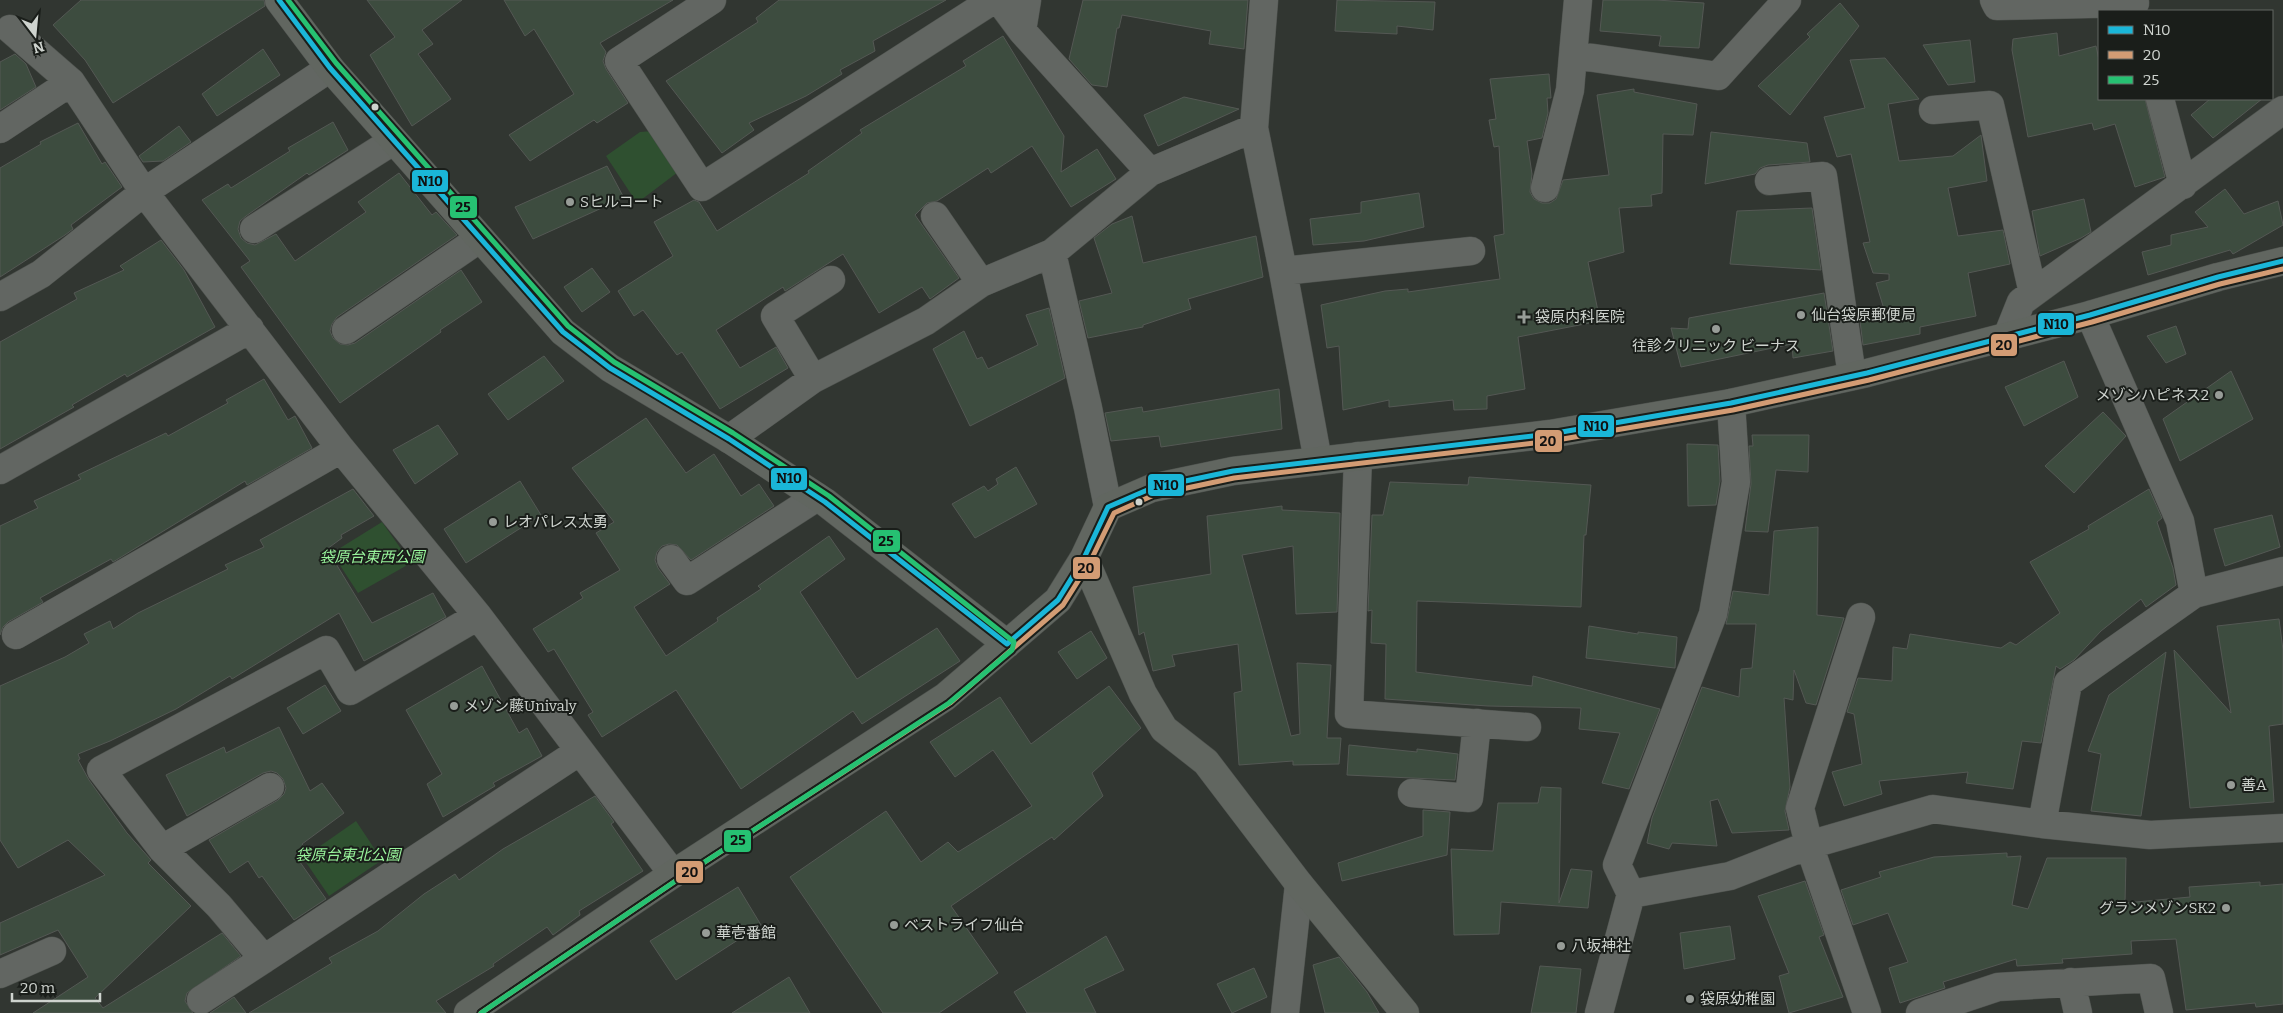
<svg xmlns="http://www.w3.org/2000/svg" width="2283" height="1013" font-family="Bitter,'Noto Sans JP',serif">
<style>
.green{fill:#2f5030}
.building{fill:#3d4c3f;stroke:#545854}
.lines{fill:none;stroke-linecap:round;stroke-linejoin:round}
.street-casing{stroke:#4d514d;stroke-width:29}
.secondary-casing{stroke:#4d514d;stroke-width:29}
.street{stroke:#626662;stroke-width:28}
.secondary{stroke:#616660;stroke-width:28}
.bus-1-casing{stroke:#1a1e1a;stroke-width:9}
.bus-2-casing{stroke:#1a1e1a;stroke-width:9}
.bus-3-casing{stroke:#1a1e1a;stroke-width:9}
.bus-1{stroke:#1ab6d8;stroke-width:5}
.bus-2{stroke:#d39c74;stroke-width:5}
.bus-3{stroke:#26c172;stroke-width:5}
.bus-dot{fill:#ced3ce;stroke:#1a1e1a;stroke-width:2}
.poi-dot{fill:#979c97;stroke:#1a1e1a;stroke-width:2}
.labels{text-anchor:middle;stroke-width:4;stroke-linejoin:round;paint-order:stroke}
.poi-label{font-size:15px;fill:#ced3ce;stroke:#1a1e1a;text-anchor:start}
.park-label{font-size:15px;font-style:italic;fill:#99f49c;stroke:#1a1e1a}
.line-badge{stroke:#1a1e1a;stroke-width:2}
.pale-badge-label{font-size:14px;text-anchor:middle;font-weight:bold;fill:#111}
</style>
<rect width="100%" height="100%" fill="#313631"/>
<!-- green -->
<path class="green" d="M653,131L678,172L637,203L606,156L640,132Z
M382,522L411,563L358,593L332,553Z
M356,821L382,860L329,896L303,858Z"/>
<!-- building -->
<path class="building" d="M81,0H264L265,6L113,103L85,60L53,25Z
M367,0H462L422,30L433,44L418,54L451,99L412,126L370,55L395,37Z
M504,0H673L600,43L606,52L603,61L606,69L628,103L597,123L594,120L530,161L509,135L574,94L534,29L525,36Z
M779,0H946L873,41L875,51L840,70L842,74L806,96L749,123L754,130L722,153L666,81L758,22L756,18Z
M1083,0H1248L1244,49L1209,44L1211,31L1122,15L1119,28H1117L1107,87L1092,85L1069,59Z
M1337,0L1435,2L1433,30L1397,26V34L1335,31Z
M1603,0H1656L1704,3L1699,48L1659,46L1661,36L1600,31Z
M1840,3L1859,26L1790,115L1758,86L1810,37L1807,34Z
M2057,33L2059,56L2096,46L2099,60V99H2145L2165,177L2135,187L2115,124L2094,130L2092,123L2028,137L2012,50L2013,39Z
M1003,36L1064,136L1061,172L1097,149L1116,179L1071,207L1032,146L991,173L988,168L937,201L927,203L915,215L959,278L930,299L922,287L879,313L843,254L785,291L783,287L716,330L740,368L776,347L788,368L720,409L682,352L677,355L643,310L634,316L618,291L673,256L654,222L694,200L699,202L717,231L809,173L808,171L862,133L860,130L966,66L963,61Z
M1970,40L1975,82L1948,85L1923,45Z
M263,49L280,75L217,116L202,94Z
M15,54L26,64L36,87L0,110V62Z
M1885,58L1919,99L1888,104L1899,161L1953,156L1981,135L1987,181L1948,188L1958,236L2003,230L2010,264L1968,273L1976,316L1920,327V334L1863,345L1859,313L1884,309L1876,283L1889,280V274L1873,273L1863,243L1870,242L1851,154L1837,157L1824,117L1865,108L1850,60Z
M1549,74L1551,98H1547L1548,113L1542,138L1527,141L1532,174L1530,192L1534,199L1542,203H1550L1556,199L1563,180L1609,175L1597,95L1634,89V92L1697,104L1693,135L1663,134L1662,193L1651,195L1652,206L1619,208L1624,252L1588,262L1600,321L1518,337L1525,389L1487,396V409L1454,410L1453,400L1389,407V400L1343,410L1339,346L1327,348L1321,305L1385,291L1408,289V292L1500,279L1494,236L1504,234L1499,146L1494,147L1489,120L1496,119L1490,79Z
M1184,97L1239,109L1158,146L1144,115Z
M2210,99H2262L2213,138L2191,115Z
M333,122L348,150L309,175L307,173L246,216L240,221L238,229L241,238L247,243L255,245L276,234L295,261L366,212L358,202L399,173L432,215L436,212L457,235L337,317L332,324L330,331L333,338L340,344L348,345L355,343L461,270L482,302L440,330L441,332L340,403L241,267L250,261L202,200L228,184L231,188L290,151L288,148Z
M78,123L102,164L105,162L122,187L71,225L73,229L65,235L0,277V168L41,144L40,142Z
M179,126L191,142L163,161L143,162L139,156Z
M1711,132L1807,143L1810,162L1768,165L1760,168L1755,174L1705,184Z
M607,166L624,198L533,239L515,207Z
M2225,189L2244,214L2278,201L2283,225L2233,254L2230,250L2148,275L2142,252L2171,245V235L2208,227L2195,212Z
M1419,193L1424,227L1364,241L1313,245L1310,219L1361,213V202Z
M2084,199L2091,232L2081,238L2040,256L2032,211Z
M1812,208L1821,270L1730,264L1737,211Z
M1132,216L1143,263L1256,236L1263,277L1188,299L1191,309L1143,325V327L1088,338L1079,301L1112,293L1094,238L1112,224Z
M161,240L184,270L215,327L127,377L125,374L72,405L74,407L0,449V342L77,299L74,293L124,270L120,266Z
M592,268L610,292L582,312L564,287Z
M1824,293L1833,351L1793,358L1792,344L1681,367L1671,328L1688,329L1689,318Z
M1049,308L1065,378L970,426L933,349L964,331L977,359L982,357L988,369L1038,345L1026,315Z
M2176,326L2186,354L2166,363L2147,336Z
M544,356L564,381L508,420L488,394Z
M2064,361L2078,397L2024,426L2005,387Z
M2231,371L2253,419L2180,461L2163,419Z
M264,379L288,420L295,416L312,448L247,485L245,481L113,562L111,559L40,598L43,602L8,622L3,627L0,635V526L38,508L34,501L81,479L78,475L166,433L168,436L228,403L226,400Z
M1279,389L1282,429L1161,447L1159,436L1111,441L1105,413L1142,407L1143,412Z
M2103,412L2126,436L2074,493L2045,466Z
M646,418L686,473L714,454L741,496L759,484L774,506L691,560L677,545L669,544L662,546L657,552L655,560L658,568L670,584L634,607L666,656L718,621L717,618L761,589L758,586L829,536L845,559L800,592L857,679L937,628L960,661L862,724L853,711L741,789L676,690L602,737L588,715L593,712L554,649L548,652L533,629L583,598L580,593L620,570L596,533L614,522L572,468Z
M438,425L458,454L415,484L393,450Z
M1752,435H1809L1808,472L1776,470L1768,532L1745,531L1751,484L1749,446H1753Z
M1687,444L1718,445L1720,481L1716,505L1688,506Z
M1016,467L1037,504L975,538L952,504L984,486L988,491L998,484L996,479Z
M1469,477L1591,485L1586,535H1584L1581,607L1417,601L1416,672L1532,686L1533,676L1660,709L1629,789L1602,783L1620,733L1579,729L1581,708L1488,706L1385,699L1386,644L1371,643L1372,610L1368,611L1372,515H1383L1390,482L1468,485Z
M520,481L541,515L466,563L444,529Z
M353,489L374,516L341,535L342,538L327,549L372,623L433,593L446,617L364,661L339,613L232,679L230,676L176,709L110,741L78,754L80,759L78,760L89,780L127,833L151,860L148,863L191,906L95,998L103,1008L222,933L241,956L187,993L185,1001L193,1013H33L88,977L58,930L0,955V923L105,875L68,840L18,868L0,840V686L65,657L89,643L84,634L110,621L113,629L138,613L228,569L225,565L264,547L260,540Z
M2149,489L2162,518L2157,522L2173,568L2176,585L2146,607L2141,599L2101,631L2074,660L2060,669L2056,666L2041,743L2022,741L2013,789L1966,783L1968,772L1879,781L1882,794L1844,806L1832,772L1862,764L1854,714L1847,712L1858,678L1892,681L1893,647L1907,649L1910,634L2001,648L2010,642L2016,645L2060,613L2030,562L2089,529L2088,526Z
M1282,506V510L1340,513L1337,612L1296,614L1293,546L1242,555L1291,736L1300,734L1297,663L1331,665L1327,738H1341L1339,764L1293,765V761L1239,765L1234,693L1242,691L1238,644L1172,655L1175,666L1153,671L1144,632L1139,635L1133,587L1211,574L1207,516Z
M2272,515L2280,547L2225,566L2214,529Z
M1818,527L1817,615L1844,618L1816,705L1806,703L1794,670L1793,700L1784,698L1790,787L1785,811L1789,830L1732,833L1718,799L1710,801L1717,846L1672,843L1669,849L1647,843L1652,818L1702,687L1739,697L1741,669L1752,668L1756,624H1726L1733,591L1769,595L1774,531Z
M2279,619L2283,650V724L2269,726L2274,802L2190,808L2174,650L2231,713L2217,626Z
M1589,626L1638,634V632L1677,637L1675,668L1586,658Z
M1091,631L1107,658L1077,679L1058,652Z
M2166,652L2141,816L2091,811L2101,754L2088,751L2109,695Z
M482,666L519,733L527,728L542,756L493,783L495,786L443,817L427,784L442,774L406,710Z
M325,685L341,711L303,734L287,708Z
M1109,686L1141,728L1092,773L1103,796L1054,840L1052,837L951,906L998,973L939,1013H883L790,877L886,811L921,862L948,842L958,852L1032,806L993,750L955,777L930,742L1000,697L1031,744Z
M279,727L310,791L322,783L344,813L302,844L305,848L295,855L326,899L294,920L262,876L259,878L248,861L230,873L209,840L278,800L284,794L286,788L283,779L277,773L271,771L263,773L187,816L166,775L224,747L226,753Z
M1349,745L1417,752V749L1458,754L1455,780L1347,775Z
M1541,787L1561,788L1559,903L1571,869L1592,871L1588,908L1501,902L1499,934L1454,935L1451,849L1493,851L1498,803H1538Z
M595,796L614,822L611,824L643,871L579,911L580,915L553,935L547,927L493,964L494,966L436,1001L446,1013H249L332,963L329,958L378,931L424,894L455,874L459,880L503,849Z
M1423,810L1450,812L1447,855L1342,881L1338,863L1423,836Z
M2007,853V857L2021,856L2012,905L2028,909L2047,858H2126L2125,903L2190,897L2189,887L2260,882V886L2283,884V1004L2256,1007L2255,1003L2186,1010L2176,939L2131,941L2132,954L2062,959L2063,963L2017,966L2016,959L1943,982L1945,988L1900,1003L1889,968L1908,962L1888,913L1853,925L1841,890L1881,877L1879,872L1934,857Z
M1805,881L1824,935L1819,937L1843,997L1789,1013L1779,976L1789,973L1758,896Z
M738,887L761,925L676,980L650,941Z
M1730,926L1735,959L1684,969L1680,933Z
M1106,936L1124,970L1084,989L1096,1013H1027L1014,992Z
M1339,957L1367,992L1379,1013H1325L1313,965Z
M1540,966L1581,969L1576,1013H1531Z
M1254,968L1267,997L1232,1013L1217,984Z
M789,977L810,1013H732Z
M234,997L246,1013H210Z"/>
<g class="lines">
<defs>
<path id="street" d="M712,0L619,61L702,187L993,0
M999,0L1022,31L1150,172
M1264,0L1254,128L1283,271L1318,461
M1578,0L1573,55L1718,76L1787,0
M1994,0L1997,6L2135,3
M10,29L71,82
M1022,31L1027,0
M2160,99L2183,185
M1933,110L1990,105L2033,293
M0,129L71,82L144,192L341,449L478,616L673,874
M1769,181L1823,176L1852,376
M1545,188L1570,90L1573,55
M935,216L981,283
M254,229L393,141
M1052,253L1088,408L1108,507
M1283,271L1471,251
M0,297L41,274L144,192L330,68
M2090,315L2180,521L2194,594
M346,330L479,239
M2007,337L2021,302L2283,110
M813,379L775,316L831,280
M729,439L813,379L926,321L981,283L1052,253L1150,172L1254,128
M1358,456L1349,714L1527,727
M0,470L250,329
M671,559L687,581L817,497
M478,616L350,691L326,650L101,770L162,849L219,906L264,959L580,751
M1861,617L1800,808L1809,845L1867,1013
M16,635L341,449
M1412,793L1469,798L1477,723
M2042,824L2068,683L2194,594L2283,571
M162,849L270,787
M1631,894L1617,865L1713,614L1736,482L1731,403
M0,974L52,951
M2071,982L2078,1013
M201,1000L264,959
M1285,1013L1299,884
M1599,1013L1631,894L1730,876L1809,845L1933,809L2042,824L2150,835L2283,828
M1920,1013L1998,987L2151,978L2159,1013"/>
<path id="secondary" d="M279,0L330,68L563,332L610,368L729,439L825,502L1007,644
M1084,558L1143,694L1164,729L1206,762L1299,884L1405,1013
M468,1013L673,874L945,697L1058,600L1084,558L1108,507L1152,488L1233,471L1550,434L1731,403L1867,373L2090,315L2218,277L2283,261"/>
</defs>
<!-- street casing -->
<use href="#street" class="street-casing"/>
<!-- secondary casing -->
<use href="#secondary" class="secondary-casing"/>
<!-- street -->
<use href="#street" class="street"/>
<!-- secondary -->
<use href="#secondary" class="secondary"/>
<defs>
<path id="bus-1" d="M279,0L330,68L563,332L610,368L729,439L825,502L1007,644L1058,600L1084,558L1108,507L1152,488L1233,471L1550,434L1731,403L1867,373L2090,315L2218,277L2283,261"/>
<path id="bus-2" d="M481,1013L677,880L950,703L1063,605L1090,562L1114,513L1154,495L1234,478L1551,441L1733,410L1869,380L2092,322L2220,284L2283,269"/>
<path id="bus-3" d="M288,0L336,63L568,326L614,362L733,433L829,496L1014,642L1012,650L949,703L677,880L481,1013"/>
</defs>
<!-- bus-1 casing -->
<use href="#bus-1" class="bus-1-casing"/>
<!-- bus-2 casing -->
<use href="#bus-2" class="bus-2-casing"/>
<!-- bus-3 casing -->
<use href="#bus-3" class="bus-3-casing"/>
<!-- bus-1 -->
<use href="#bus-1" class="bus-1"/>
<!-- bus-2 -->
<use href="#bus-2" class="bus-2"/>
<!-- bus-3 -->
<use href="#bus-3" class="bus-3"/>
</g>
<!-- markers -->
<g class="bus-dot">
<circle cx="375" cy="107" r="4.5"/>
<circle cx="1139" cy="502" r="4.5"/>
</g>
<g class="poi-dot">
<circle cx="570" cy="202" r="5"/>
<circle cx="1801" cy="315" r="5"/>
<path d="M1521.5 309.5h5v5h5v5h-5v5h-5v-5h-5v-5h5z"/>
<circle cx="1716" cy="329" r="5"/>
<circle cx="2219" cy="395" r="5"/>
<circle cx="493" cy="522" r="5"/>
<circle cx="454" cy="706" r="5"/>
<circle cx="2231" cy="785" r="5"/>
<circle cx="2226" cy="908" r="5"/>
<circle cx="894" cy="925" r="5"/>
<circle cx="706" cy="933" r="5"/>
<circle cx="1561" cy="946" r="5"/>
<circle cx="1690" cy="999" r="5"/>
</g>
<g class="labels">
<!-- poi labels -->
<g class="poi-label">
<text x="580" y="207">Sヒルコート</text>
<text x="1811" y="320">仙台袋原郵便局</text>
<text x="1535" y="322">袋原内科医院</text>
<text x="1716" y="351" text-anchor="middle">往診クリニック ビーナス</text>
<text x="2209" y="400" text-anchor="end">メゾンハピネス2</text>
<text x="503" y="527">レオパレス太勇</text>
<text x="464" y="711">メゾン藤Univaly</text>
<text x="2241" y="790">善A</text>
<text x="2216" y="913" text-anchor="end">グランメゾンSK2</text>
<text x="904" y="930">ベストライフ仙台</text>
<text x="716" y="938">華壱番館</text>
<text x="1571" y="951">八坂神社</text>
<text x="1700" y="1004">袋原幼稚園</text>
</g>
<!-- park labels -->
<g class="park-label">
<text x="372" y="562">袋原台東西公園</text>
<text x="348" y="860">袋原台東北公園</text>
</g>
</g>
<g class="line-badge">
<rect x="411" y="169" width="38" height="24" rx="5" fill="#1ab6d8"/>
<rect x="449" y="195" width="29" height="24" rx="5" fill="#26c172"/>
<rect x="2037" y="312" width="38" height="24" rx="5" fill="#1ab6d8"/>
<rect x="1990" y="333" width="28" height="24" rx="5" fill="#d39c74"/>
<rect x="1577" y="414" width="38" height="24" rx="5" fill="#1ab6d8"/>
<rect x="1534" y="429" width="29" height="24" rx="5" fill="#d39c74"/>
<rect x="770" y="467" width="38" height="24" rx="5" fill="#1ab6d8"/>
<rect x="1147" y="473" width="38" height="24" rx="5" fill="#1ab6d8"/>
<rect x="872" y="529" width="29" height="24" rx="5" fill="#26c172"/>
<rect x="1072" y="556" width="29" height="24" rx="5" fill="#d39c74"/>
<rect x="723" y="829" width="29" height="24" rx="5" fill="#26c172"/>
<rect x="675" y="860" width="29" height="24" rx="5" fill="#d39c74"/>
</g>
<g class="pale-badge-label">
<text x="430" y="186">N10</text>
<text x="463" y="212">25</text>
<text x="2056" y="329">N10</text>
<text x="2004" y="350">20</text>
<text x="1596" y="431">N10</text>
<text x="1548" y="446">20</text>
<text x="789" y="483">N10</text>
<text x="1166" y="490">N10</text>
<text x="886" y="546">25</text>
<text x="1086" y="573">20</text>
<text x="738" y="845">25</text>
<text x="690" y="877">20</text>
</g>
<!-- legend -->
<rect x="2098" y="10" width="175" height="90" fill="#1a1e1a" stroke="#626662"/>
<rect x="2108" y="26" width="25" height="8" fill="#1ab6d8" stroke="#626662"/>
<text x="2143" y="35" font-size="15" fill="#ced3ce">N10</text>
<rect x="2108" y="51" width="25" height="8" fill="#d39c74" stroke="#626662"/>
<text x="2143" y="60" font-size="15" fill="#ced3ce">20</text>
<rect x="2108" y="76" width="25" height="8" fill="#26c172" stroke="#626662"/>
<text x="2143" y="85" font-size="15" fill="#ced3ce">25</text>
<!-- north arrow -->
<g transform="translate(35 35) rotate(164)" stroke="#1a1e1a" stroke-width="4" paint-order="stroke">
<path d="M0-4L9 19L0 12L-9 19Z" fill="#ced3ce"/>
<text y="-8" font-size="14" font-weight="bold" text-anchor="middle" fill="#ced3ce">N</text>
</g>
<!-- scale -->
<path d="M12 993v8h88v-8" fill="none" stroke="#ced3ce" stroke-width="2.5"/>
<text x="20" y="993" font-size="15" fill="#ced3ce" stroke="#1a1e1a" stroke-width="4" paint-order="stroke">20 m</text>
</svg>
